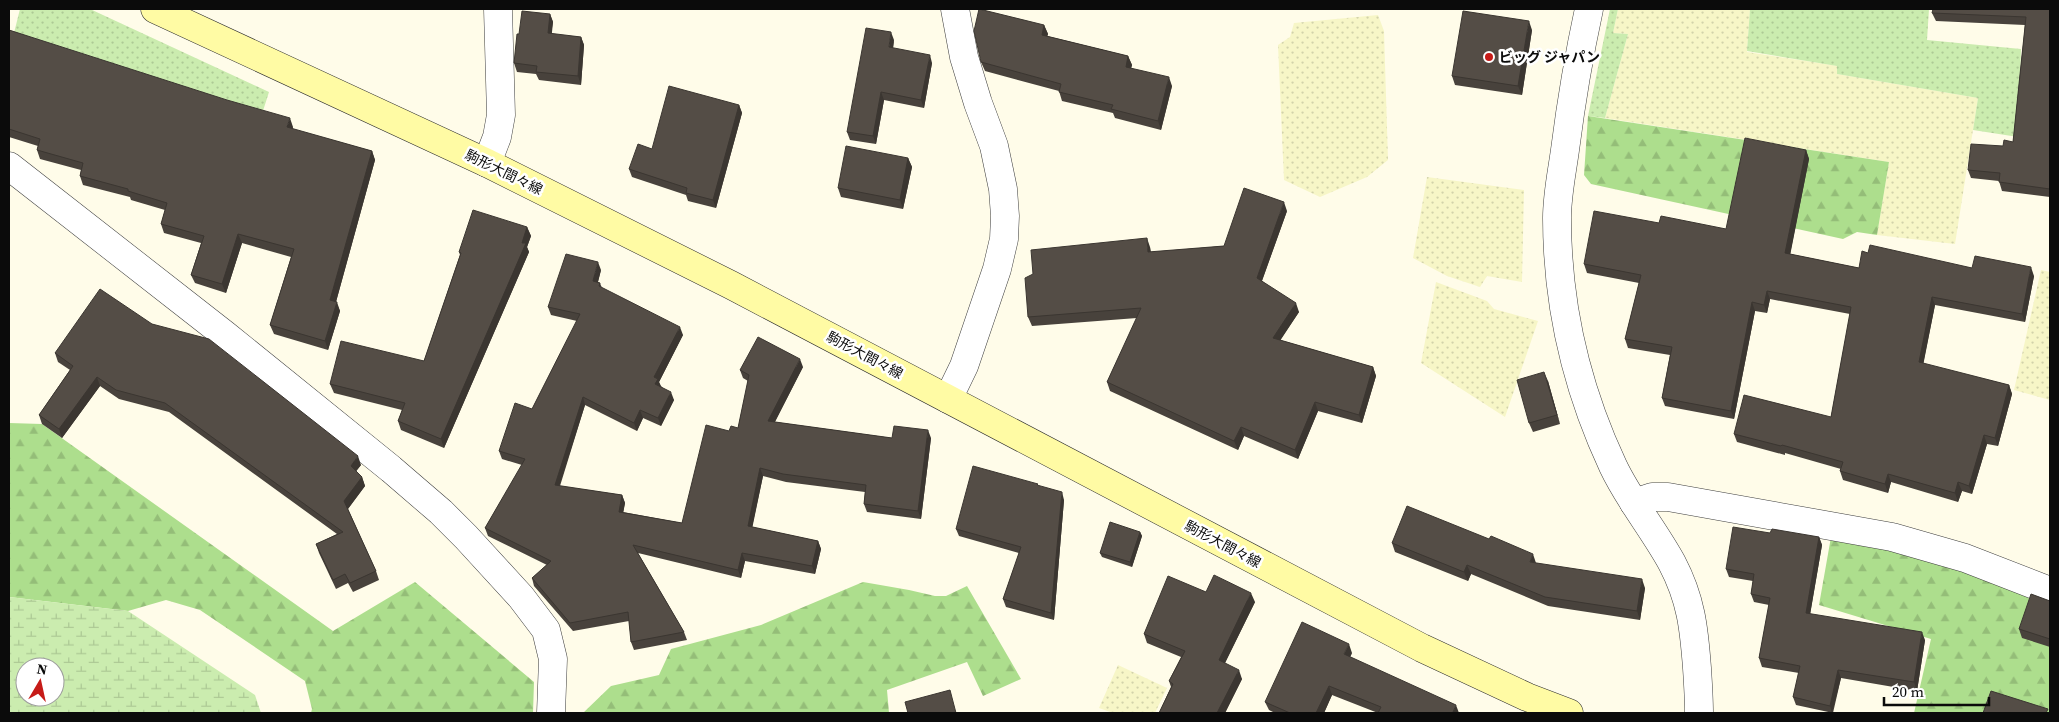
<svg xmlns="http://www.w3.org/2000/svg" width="2059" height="722" font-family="'Source Serif 4','Noto Sans JP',serif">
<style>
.farmland{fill:url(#farmland-dots)}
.grass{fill:url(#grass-dots)}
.forest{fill:url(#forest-firs)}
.wetland{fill:url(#wetland-marsh);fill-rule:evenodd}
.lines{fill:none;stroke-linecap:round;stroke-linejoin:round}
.minor-casing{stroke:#3e3e3e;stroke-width:29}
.tertiary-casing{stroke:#3e3e3e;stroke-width:29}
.secondary-casing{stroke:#2d2d2d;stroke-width:29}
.minor{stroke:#fff;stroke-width:28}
.tertiary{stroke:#fff;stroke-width:28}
.secondary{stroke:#fffba4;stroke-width:28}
.wall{fill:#48423c}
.shaded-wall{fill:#3b3631}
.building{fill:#544d46;stroke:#3b3631}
.poi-dot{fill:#c61b18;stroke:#fff;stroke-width:2}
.labels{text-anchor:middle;stroke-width:5;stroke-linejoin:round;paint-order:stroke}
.poi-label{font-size:14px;font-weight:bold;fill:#0b0b0b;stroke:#fff;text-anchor:start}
.street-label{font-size:14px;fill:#0b0b0b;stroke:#fff}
</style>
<defs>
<pattern id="farmland-dots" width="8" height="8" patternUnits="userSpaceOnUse" patternTransform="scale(1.25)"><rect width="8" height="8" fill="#f7f6c7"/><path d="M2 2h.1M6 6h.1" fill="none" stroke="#d2d2aa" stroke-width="1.8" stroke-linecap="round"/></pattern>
<pattern id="grass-dots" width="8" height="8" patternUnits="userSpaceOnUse" patternTransform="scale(1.25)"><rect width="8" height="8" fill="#cbecaf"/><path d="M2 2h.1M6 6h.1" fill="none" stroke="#adc995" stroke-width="1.8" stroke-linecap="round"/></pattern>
<pattern id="forest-firs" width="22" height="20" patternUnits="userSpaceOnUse" patternTransform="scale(1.25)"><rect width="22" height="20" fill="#adde8d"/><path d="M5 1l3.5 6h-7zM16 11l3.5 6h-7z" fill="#94bd78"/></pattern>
<pattern id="wetland-marsh" width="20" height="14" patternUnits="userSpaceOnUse" patternTransform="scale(1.25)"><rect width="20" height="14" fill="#cbecaf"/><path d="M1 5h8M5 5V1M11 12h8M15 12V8" fill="none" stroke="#adc995"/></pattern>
</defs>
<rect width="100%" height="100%" fill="#fffce9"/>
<!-- farmland -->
<path class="farmland" d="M1618,9H1750L1747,52L1838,66L1837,74L1978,98L1955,244L1877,235L1889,162L1605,118L1628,34L1613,33Z
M1378,15L1384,31L1388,160L1367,177L1320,197L1284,180L1278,45L1290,37L1294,23Z
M1427,177L1524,190L1522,282L1487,276L1480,287L1447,276L1413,258Z
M2041,270L2050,272V400L2014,390Z
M1436,282L1487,301L1494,309L1538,321L1505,417L1421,363Z
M1118,665L1167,688L1155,713H1113L1099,708Z"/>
<!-- grass -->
<path class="grass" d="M20,9H90L269,92L262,114L13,37Z
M1610,9H1618L1613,33L1628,34L1605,118L1588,116Z
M1750,9H1929L1927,40L2021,49L2018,137L1973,130L1978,98L1837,74V66L1747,51Z"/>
<!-- forest -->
<path class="forest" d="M1588,116L1889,162L1877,235L1857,232L1843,239L1591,184L1584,175Z
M9,423L42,424L333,631L415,582L534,682L533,713H311L312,709L305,681L200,610L166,600L128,611L9,597Z
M1831,537L1890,549L1959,569L2050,603V713H1914L1931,639L1819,605Z
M863,582L909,590L935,596H946L967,586L1021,679L983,696L967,662L887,690L889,713H583L611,686L659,675L671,649L761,625Z"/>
<!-- wetland -->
<path class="wetland" d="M9,597L128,611L255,695L261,713H9ZM25,667H55V697H25Z"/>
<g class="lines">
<defs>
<path id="minor" d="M487,163L497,137L501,115L498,9
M9,166L224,334L391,469L441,512L466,537L521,597L546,630L553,659L551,713
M948,399L964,366L997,269L1004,239L1005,216L1003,189L994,146L978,103L964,57L955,9
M1634,503L1652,497H1668L1892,537L1965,558L2050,591"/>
<path id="tertiary" d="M1589,9C1579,55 1571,103 1565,150C1562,172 1557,195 1557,218C1557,304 1576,387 1613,466C1629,500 1654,530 1672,563C1691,599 1694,628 1697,668C1698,683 1699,698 1699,713"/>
<path id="secondary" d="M155,9L487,163L731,285L1422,648L1527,697L1569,713"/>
</defs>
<!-- minor casing -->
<use href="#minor" class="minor-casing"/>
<!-- tertiary casing -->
<use href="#tertiary" class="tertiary-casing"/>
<!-- secondary casing -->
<use href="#secondary" class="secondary-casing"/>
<!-- minor -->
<use href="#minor" class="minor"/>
<!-- tertiary -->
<use href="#tertiary" class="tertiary"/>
<!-- secondary -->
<use href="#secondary" class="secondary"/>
</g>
<!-- wall -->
<path class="wall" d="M2050,9V197L2002,191L1999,181L1971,178L1968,170L2003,146L2013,142L2025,25L1936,21L1932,13Z
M550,14L553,22L551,34L581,37L584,45L581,85L539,80L536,74L517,72L514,63L519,34Z
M1044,25L1048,34L1047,36L1128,56L1132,65L1131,68L1172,86L1161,130L1115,118L1113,113L1062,101L1059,91L985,71L981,62Z
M9,30L293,127L292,129L372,151L375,160L336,302L340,311L328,350L274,334L270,325L291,257L242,243L226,293L195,283L191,275L201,243L164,233L161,224L165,210L131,200L130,197L83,185L80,176L81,170L40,159L37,150L38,146L9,137Z
M1532,30L1522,95L1455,85L1452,76Z
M894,40L893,48L932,63L924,108L884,100L876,144L850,140L847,132Z
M739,105L742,113L716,208L688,201L686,195L632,177L629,169Z
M1806,150L1809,159L1790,254L1859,268L1868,253L1972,268L2034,276L2025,322L1935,305L1923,364L2009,385L2012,394L1998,446L1987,444L1972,494L1962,491L1958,502L1891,482L1888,493L1843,480L1840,471L1841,469L1785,453V455L1737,442L1734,434L1831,417L1850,314L1770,299L1767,313L1755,311L1734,419L1665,406L1662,398L1670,355L1628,348L1625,339L1639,283L1587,273L1584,264L1659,223L1726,229Z
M908,158L912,167L903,209L841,197L838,188Z
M1287,211L1262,281L1299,312L1280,340L1373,367L1376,376L1362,423L1318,411L1298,459L1244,436L1238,450L1110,391L1107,382L1137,318L1032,326L1028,317L1150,247L1151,252L1224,246Z
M527,227L531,236L527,247L529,252L444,448L401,430L398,421L402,410L334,393L330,384L424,361L460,255L459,252Z
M601,270L598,282L600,283L602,288L683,335L659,382L661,386L674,400L661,426L643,418L637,431L585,405L560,486L622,495L625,503L623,512L682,523L729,431L738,428L748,381L743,378L740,370L803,367L775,422L892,438H931L921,519L867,512L864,504L865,492L786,482L763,476L752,527L818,541L821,549L815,574L745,561L741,578L638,553L684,632L687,640L634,650L631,642L629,621L573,631L534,586L532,578L547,565L488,536L485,528L522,465L502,459L499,451L532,409L577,321L551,315L548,307Z
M152,324L361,465L356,471L362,477L365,486L348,509L376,571L379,580L353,592L348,583L336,589L319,553L316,544L337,534L169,412L119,399L100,386L62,438L42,424L39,415L70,370L58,362L55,353Z
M1548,381L1560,424L1533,432L1529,423Z
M1038,486L1064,500L1054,620L1006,607L1003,599L1019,553L959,536L956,529Z
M1140,532L1142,536L1132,567L1102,557L1100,553Z
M1770,533L1819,537L1822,545L1810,614L1925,640L1917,691L1841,678L1833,713L1796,705L1793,697L1799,673L1762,667L1759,658L1769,605L1754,602L1751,594L1753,581L1729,577L1726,569Z
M1392,543L1536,563L1645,588L1640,620L1548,606L1471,574L1468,581L1395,552Z
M1206,592L1255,602L1225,663L1242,679L1225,713H1159L1171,687L1169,681L1181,657L1147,643L1144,634Z
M2050,601V647L2022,638L2019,629Z
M1352,653L1350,657L1459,713H1378L1332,695L1324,713H1275L1269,710L1265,702Z"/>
<!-- shaded-wall -->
<path class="shaded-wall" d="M550,14L553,22L551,42L548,33Z
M1529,21L1532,30L1522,95L1518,86Z
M1044,25L1048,34L1045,44L1042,35Z
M891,32L894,40L892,56L889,47Z
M581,37L584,45L581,85L578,76Z
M930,55L932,63L924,108L921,100Z
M1128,56L1132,65L1129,76L1126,67Z
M1169,77L1172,86L1161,130L1158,121Z
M881,92L884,100L876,144L873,136Z
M739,105L742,113L716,208L713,200Z
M290,118L293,127L290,136L287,127Z
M1806,150L1809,159L1789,261L1785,253Z
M372,151L375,160L334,309L330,300Z
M908,158L912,167L903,209L900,200Z
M1284,202L1287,211L1260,286L1257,278Z
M527,227L531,236L527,247L529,252L444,448L441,439L522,243Z
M238,234L242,243L226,293L222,284Z
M1147,238L1150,247L1151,261L1148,252Z
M598,262L601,270L596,289L593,281Z
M2031,267L2034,276L2025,322L2022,314Z
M1767,291L1770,299L1767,313L1764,305Z
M1932,297L1935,305L1922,371L1919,362Z
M337,302L340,311L328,350L325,341Z
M1752,302L1755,311L1734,419L1731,411Z
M1296,303L1299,312L1276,347L1273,338Z
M680,327L683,335L659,382L661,387L655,384L654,377Z
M800,359L803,367L771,429L768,421Z
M1373,367L1376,376L1362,423L1359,415Z
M1544,372L1548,381L1560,424L1557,415Z
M97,377L100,386L62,438L59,429Z
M2009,385L2012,394L1998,446L1995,438Z
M671,392L674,400L661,426L658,418Z
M583,397L585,405L557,493L555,485Z
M1315,402L1318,411L1298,459L1295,450Z
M640,410L643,418L637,431L634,423Z
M1241,427L1244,436L1238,450L1234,441Z
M928,430L931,438L921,519L918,511Z
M1984,435L1987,444L1972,494L1969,486Z
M358,456L361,465L354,474L351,466Z
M760,468L763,476L751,534L748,526Z
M1888,474L1891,482L1888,493L1885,484Z
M362,477L365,486L347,510L344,501Z
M1958,482L1962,491L1958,502L1955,493Z
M1062,492L1064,500L1054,620L1051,613Z
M622,495L625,503L622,520L619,512Z
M1140,532L1142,536L1132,567L1130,562Z
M1819,537L1822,545L1809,621L1806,613Z
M818,541L821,549L815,574L812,566Z
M742,553L745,561L741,578L738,570Z
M1533,554L1536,563L1530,562Z
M1467,565L1471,574L1468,581L1464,572Z
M1642,579L1645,588L1640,620L1637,611Z
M1251,593L1255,602L1222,669L1219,660Z
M1922,632L1925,640L1917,691L1914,682Z
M1349,644L1352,653L1347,663L1344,654Z
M1239,670L1242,679L1225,713H1217Z
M1838,670L1841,678L1832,713L1830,706Z
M1329,686L1332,695L1324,713H1316Z
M1456,705L1459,713H1453V712Z"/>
<!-- building -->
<path class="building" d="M979,9L1044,25L1042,35L1128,56L1126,67L1169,77L1158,121L1111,109L1113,105L1059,92L1061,84L981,62L974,31Z
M1933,9H2050V189L1999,182L2000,173L1968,170L1971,144L2003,146L2004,140L2013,142L2026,17L1932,13Z
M522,11L550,14L548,33L581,37L578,76L536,72L537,66L514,63L517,34H519Z
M1463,11L1529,21L1518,86L1452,76Z
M866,28L891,32L889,47L930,55L921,100L881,92L873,136L847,132Z
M9,30L227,100L290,118L287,127L372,151L330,300L337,302L325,341L270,325L294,249L238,234L222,284L191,275L204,236L161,224L167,203L128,191V189L80,176L83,163L37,150L40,139L9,129Z
M669,86L739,105L713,200L686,193L687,188L629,169L638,144L652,149Z
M1745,138L1806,150L1785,253L1859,268L1862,251L1868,253L1870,245L1972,268L1975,256L2031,267L2022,314L1932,297L1919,362L2009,385L1995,438L1984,435L1969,486L1958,482L1955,493L1888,474L1885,484L1840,471L1843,462L1782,445L1781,446L1734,434L1744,395L1831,417L1851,307L1767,291L1764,305L1752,302L1731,411L1662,398L1672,347L1625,339L1641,275L1584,264L1594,211L1659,223L1661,216L1726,229Z
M846,146L908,158L900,200L838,188Z
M1244,188L1284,202L1257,278L1296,303L1273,338L1373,367L1359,415L1315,402L1295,450L1241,427L1234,441L1107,382L1141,308L1028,317L1025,278L1033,274L1031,250L1147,238L1148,252L1224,246Z
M473,210L527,227L522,243H526L441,439L398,421L405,403L330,384L341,341L424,361L461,253L459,252Z
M566,254L598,262L593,281L600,283L599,286L680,327L654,377L658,379L655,384L671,392L658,418L640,410L634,423L583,397L555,485L622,495L619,512L682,523L706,425L729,431L731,426L738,428L749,375L740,370L758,337L800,359L768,421L892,438L894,426L928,430L918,511L864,504L866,485L783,474L760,468L748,526L818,541L812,566L742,553L738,570L633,545L684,632L631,642L628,612L570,623L532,578L551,561L485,528L525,459L499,451L515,403L532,409L580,314L548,307Z
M100,289L152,324L209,339L358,456L351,466L362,477L344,501L376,571L350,583L345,574L333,580L316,544L343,532L165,403L116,390L97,377L59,429L39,415L73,366L55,353Z
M1544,372L1557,415L1529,423L1517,380Z
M973,466L1038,484L1037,485L1062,492L1051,613L1003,599L1021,547L956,529Z
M1407,506L1489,539L1491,536L1533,554L1530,562L1642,579L1637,611L1545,597L1467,565L1464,572L1392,543Z
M1110,522L1140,532L1130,562L1100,553Z
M1733,527L1770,533L1772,529L1819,537L1806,613L1922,632L1914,682L1838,670L1830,706L1793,697L1800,666L1759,658L1770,598L1751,594L1754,574L1726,569Z
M1214,575L1251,593L1219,660L1239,670L1217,713H1159L1173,684L1169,681L1185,651L1144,634L1168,576L1206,592Z
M2031,594L2050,601V639L2019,629Z
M1302,622L1349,644L1344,654L1456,705L1453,712L1457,713H1378L1381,707L1329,686L1316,713H1290L1265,702Z
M950,690L956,713H908L905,702Z
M1991,691L2048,709L2046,713H1983Z"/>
<!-- markers -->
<circle class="poi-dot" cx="1489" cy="57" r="5"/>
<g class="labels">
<!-- poi labels -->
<g class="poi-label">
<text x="1499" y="62">ビッグ ジャパン</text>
</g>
<!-- street labels -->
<g class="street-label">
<text transform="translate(504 172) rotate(26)" y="5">駒形大間々線</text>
<text transform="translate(865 355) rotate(28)" y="5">駒形大間々線</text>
<text transform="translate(1223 544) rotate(28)" y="5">駒形大間々線</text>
</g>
</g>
<!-- border -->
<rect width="2059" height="722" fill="none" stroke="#0b0b0b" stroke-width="20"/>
<!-- north arrow -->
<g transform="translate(40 682) rotate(9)"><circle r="24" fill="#ffffff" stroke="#9d9d9d"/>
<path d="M0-4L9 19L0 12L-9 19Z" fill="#c61b18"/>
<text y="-8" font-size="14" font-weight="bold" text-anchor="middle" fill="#0b0b0b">N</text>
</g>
<!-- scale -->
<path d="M1884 697v8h105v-8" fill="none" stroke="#0b0b0b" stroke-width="2.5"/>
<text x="1892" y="697" font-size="15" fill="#0b0b0b" stroke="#ffffff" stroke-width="4" paint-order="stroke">20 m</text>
</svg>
